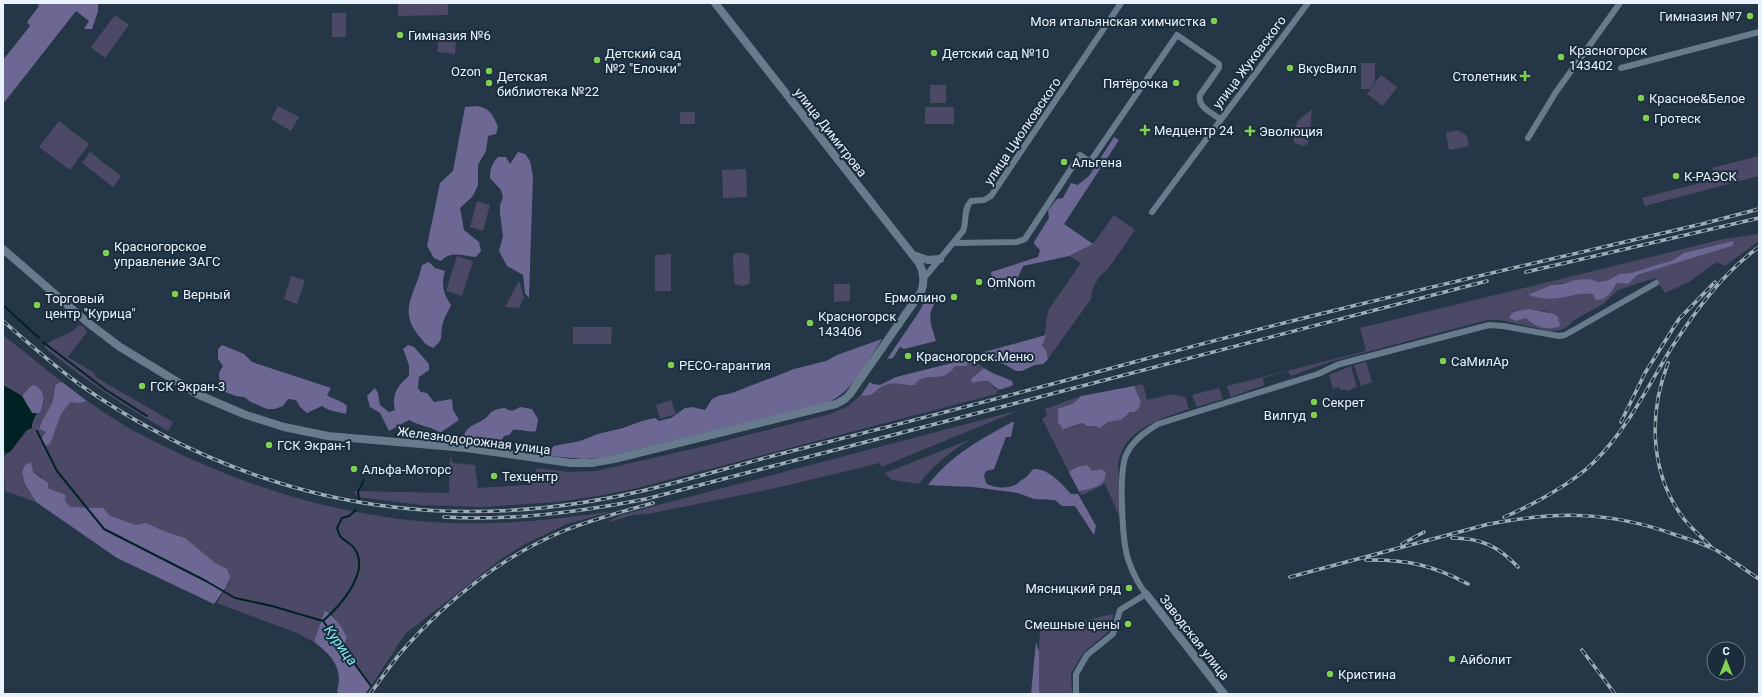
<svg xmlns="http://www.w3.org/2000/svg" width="1762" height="697" font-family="Roboto,sans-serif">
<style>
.green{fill:#4c4966;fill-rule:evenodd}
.forest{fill:#6d6794}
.water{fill:#002225}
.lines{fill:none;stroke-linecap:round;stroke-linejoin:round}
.stream{stroke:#002225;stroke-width:2}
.minor{stroke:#677b8d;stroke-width:6}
.tertiary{stroke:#677b8d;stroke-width:8}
.rail-casing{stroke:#9fadb9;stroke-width:3.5}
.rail{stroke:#1b2d3c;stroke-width:2;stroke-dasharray:6;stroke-linecap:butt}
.poi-dot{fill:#80d052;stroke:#1b2d3c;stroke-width:1.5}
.labels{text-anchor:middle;stroke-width:4;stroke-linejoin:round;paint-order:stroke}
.poi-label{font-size:13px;fill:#e8f3fe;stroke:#1b2d3c;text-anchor:start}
.street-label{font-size:13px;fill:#e8f3fe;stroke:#1b2d3c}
.water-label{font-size:14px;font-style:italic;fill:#7feaf2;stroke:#1b2d3c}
</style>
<rect width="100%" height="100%" fill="#253747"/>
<!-- green -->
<path class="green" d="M398,3H448V15L398,16Z
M332,13H346V37H332Z
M115,15L129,25L105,58L91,47Z
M439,33L456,34L455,54L437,52Z
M1361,63H1375V82L1370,89H1361Z
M1381,75L1397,87L1383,106L1367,94Z
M930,85H946V103H930Z
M278,106L299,117L291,131L271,119Z
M925,107H954V124H925Z
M1312,110L1309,141L1306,145L1300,146L1299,144L1294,143C1294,125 1296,120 1312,110Z
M680,112H695V124H680Z
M59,121L89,144L70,170L39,147Z
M1458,130L1467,136L1469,146L1449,150L1446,133Z
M90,152L121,176L113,187L82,163Z
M1759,156V176L1645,206L1642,198L1715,179L1712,168Z
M746,169L747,197L723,198L722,170Z
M477,201L490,205L483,231L470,227Z
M1114,215L1135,230L1108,269L1099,277L1092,290L1091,299L1048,359L1046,350L1042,346C1046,334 1045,321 1049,309L1081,263L1069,256L1093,244Z
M1759,234V241L1725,266L1717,262L1689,282L1665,293L1655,278L1618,290L1603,304L1574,320L1567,327L1561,330L1551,331L1500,320H1487L1329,362L1291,376L1288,371L1263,378L1264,385L1231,397L1227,386L1366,351L1360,328L1724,239ZM1732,246L1637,275L1628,284L1617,283L1607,297C1599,296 1589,292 1581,293C1560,295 1553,303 1529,295L1551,285L1590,279L1598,282L1609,280L1619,274L1631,273L1673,260L1684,253ZM1530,309L1549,312L1544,327L1533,324L1526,318L1516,321L1509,318L1515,311Z
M736,253H744L749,255L750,283C745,287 739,287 734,283L733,256Z
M671,254V291H655V255Z
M457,256L473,261L462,296L446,291Z
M291,276L305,280L297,304L284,299Z
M519,281L524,297L519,308L505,307Z
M834,284H850V301L834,302Z
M79,325L84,327L87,332L68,357L93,372L97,378L173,422L168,431C124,406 84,380 44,347C52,337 71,336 79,325Z
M573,327H612L611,344H573Z
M3,335L62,382L56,384C53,390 54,394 53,400C51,410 42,418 39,429L46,432L45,446L66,398C73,402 79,403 87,401C104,412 120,424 138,433C247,491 370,528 494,523C534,522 574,517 614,511L567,524L525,544L501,559L405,634L371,686L343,647L347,638L333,615L326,610L314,642L297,633L217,603L229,583L91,507H70L65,501L66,495L48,488L41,476L33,472L25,484L36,502L5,491L3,458L32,424L36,414L40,413L44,403L43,399L26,392L22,396L3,385Z
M968,362L979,364L984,368L971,379L989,381L995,389L998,390L996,394L633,489L597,496L557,502L482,507L422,505L358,497L353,491L449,493L450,455L453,463L475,465L478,488L527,485L537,468L568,472L596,471L697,448L830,414L847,407L861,395C874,397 874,391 883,386C892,382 900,383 909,385L923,377L929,376L935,377L947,374L955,366H967Z
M1366,362L1372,382L1361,386L1354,365Z
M1351,366L1357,387L1346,391L1345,389L1341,390L1339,387L1333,389L1329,375Z
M1143,384L1147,400L1173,394L1185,397L1189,409C1160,419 1125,428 1118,463L1121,520L1105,484L1082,495L1079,492L1042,419L1047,416L1045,409L1081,396L1074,403L1066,405L1070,428L1083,423L1087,426H1095L1100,428L1108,422L1121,420C1124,415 1129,412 1135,412L1139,408L1141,402L1134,386ZM1077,467L1092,471V487L1083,491H1079L1070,472Z
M1219,388L1223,399L1197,407L1192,395Z
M671,400L676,414L660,419L656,405Z
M1020,410L881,467L880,463L776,488L647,514L633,515L605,523L621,515L647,508Z
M971,439C951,451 933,465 919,484L892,480L885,473Z
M1113,614L1112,624L1108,632L1083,653L1071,673L1072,694H1036L1040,631Z"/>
<!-- forest -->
<path class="forest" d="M37,3H98V11L92,29H84L89,21L76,11L3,104V60L30,26L27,22L39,6Z
M477,106C490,108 493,115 498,127L496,134L488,136L486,151L478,165V185L473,196L460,208L464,230L479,242L481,251L476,257C463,256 451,250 441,261L434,258L427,246L440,183L453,171L465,107Z
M1114,137L1119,140L1064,224L1093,244L1069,256L1023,266L1015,284L1004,282L994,290L991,272L1038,257L1040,250L1035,245L1034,242L1049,218L1048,210L1057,199L1063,198L1071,183L1078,185L1089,176Z
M518,152L525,154L530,161L533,176L529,298L525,293L523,275L507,266L499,251L503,236L500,213V205L503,197L501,190L490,178C490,169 492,163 498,157H506L510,164Z
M1734,241L1732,246L1637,275L1628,284L1617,283C1611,292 1607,300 1596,300L1593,294C1579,292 1572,296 1559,298C1549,300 1538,298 1528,295L1551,285L1563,284L1575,280L1590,279L1598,282L1609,280L1619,274L1631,273L1673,260L1684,253Z
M429,262L435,268L445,271C441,285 443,293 451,305C448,312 443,320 442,327C440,338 444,339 433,348C424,344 425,343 419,336C397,309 416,294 422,265Z
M931,297L935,303C926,316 932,327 936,341L904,349L900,347L893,358L887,359L919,312L926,298Z
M1530,309L1554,314L1558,317L1560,326C1548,331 1534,327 1526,318L1516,321L1509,318C1512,310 1521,310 1530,309Z
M1046,335L1042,346L1046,350L1048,359L1043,364L1035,365L1022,371H1016L1004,364L974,356V353L977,354Z
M882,339C867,362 853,393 826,403L605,457L584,459L551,456L550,450L554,446L580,441L598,434L623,428L642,421L655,418L659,421L671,418L685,408L692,407L705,410L712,399L718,396L732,393L794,369L826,361L837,355Z
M222,345L244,354L252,362L331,388L327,395C334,400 341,400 347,406L346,414L329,410L322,406L307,413L300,407L296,400L288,399L283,406L275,409H267L251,402L244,397L236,396L220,390L219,373L223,366L218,359V349Z
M408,345L414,347L429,364V370L419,377L418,388L421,392L427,393L434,402L452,399L453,410L459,420L440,433C429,425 421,427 409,420L389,431L380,413L370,407L367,396L375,388L378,393L380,405L389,412L395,410C391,395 398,385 409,376V365L403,349Z
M952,358L968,362L967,366H955C953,369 949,373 946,375C934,380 922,372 915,385C905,386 896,381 886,385C875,388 875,398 861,395L870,382L873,384L880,385L896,377L952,363Z
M984,368C992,374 1002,376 1012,381L1013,385C999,390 1000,393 989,381H980L972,383L971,379Z
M62,382L87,401L80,403L70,402L61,414L50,444L45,446L41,439L46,432L39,429C42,419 48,412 52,403C55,396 53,390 56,384Z
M34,385C47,391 44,403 40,413H32L22,396L31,386Z
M1134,386L1141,402L1139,408L1135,412H1130L1121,420L1108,422L1100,428L1095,426H1087L1083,423L1063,429L1058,422V409L1074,403L1081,396Z
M520,407L532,409L538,419L536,431C528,433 521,429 513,430L509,435L504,436L501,442C489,446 478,436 466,438L464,435C467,427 474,425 481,421C492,416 487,409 505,408C511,412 514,411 520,407Z
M1012,422H1014L1011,437H1006L994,469L986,471L984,475L986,483C992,488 1008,489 1015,485C1019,483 1019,481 1025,478C1029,476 1030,471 1034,469C1049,469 1061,483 1071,494H1078L1096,526L1094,535L1075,506H1062L1055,500L1034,499L1018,493L973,487L928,485C950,456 981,439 1012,422Z
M31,462L33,472L48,483V488L66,495L65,501L70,507L103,508L110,516L136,525L146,523L166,532L185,538L215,563L227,569L230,577L226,587L214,604L117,558L36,502L25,484L22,472L25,465Z
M1087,465L1092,471L1102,469L1106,473C1105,477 1105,480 1102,483C1098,487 1084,491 1079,491L1069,472L1077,467Z
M325,610C334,616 343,628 347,638L343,647L371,686L365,694H339L337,691C344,669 331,654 314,642Z
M1036,642L1039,652V694H1031Z"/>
<!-- water -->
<path class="water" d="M3,385L22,396L32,413L36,414L32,424V428L27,430L10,452L7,453L3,450Z"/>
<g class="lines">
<!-- stream -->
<path class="stream" d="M3,305L39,338
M43,342L106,390L147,416
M37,431L57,471L104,529L206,581L235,598L272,606L323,621
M359,499L358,492L364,480
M323,621C339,607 369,574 356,551C352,543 345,542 340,536C339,534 338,530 337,528L342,518L349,516L356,510
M323,621L371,686"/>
<!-- minor -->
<path class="minor" d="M1621,68L1759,32
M1528,138L1556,92L1620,3
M1152,212L1308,3
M955,243L1017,242L1025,239L1080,155L1090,162L1177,35L1219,64V68L1200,95C1197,107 1212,113 1220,119
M924,278L963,231C967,221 963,210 971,201L984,200L991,196L1121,3
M1076,694V674L1087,655L1113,634L1120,610L1146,594C1139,585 1133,573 1129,562C1122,544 1118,469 1127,453C1134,439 1146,432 1158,424L1318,374L1337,365L1351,361L1489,325L1503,326L1559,336L1565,335L1656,283"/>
<!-- tertiary -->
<path class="tertiary" d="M3,249L87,322L120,347L199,395L246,415L284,427L328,436L466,448L571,463H591L614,459L836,404L845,399L850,394L921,292C925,282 924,273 919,263L715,3
M913,255L928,260L940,259
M1146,594L1224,694"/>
<defs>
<path id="rail" d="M1526,272L1759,218
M3,321C28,343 52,364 79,384C171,449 281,494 393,507C476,517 561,510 642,491C688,480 734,466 780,454C896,425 1012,395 1127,364C1317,312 1510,269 1702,224L1759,209
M1668,363C1648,415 1650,474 1684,519C1692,529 1703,538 1712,548
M1621,422L1645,373L1679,319L1715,282
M444,517C512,521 579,512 646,499L1487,281
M1504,517C1531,506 1573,483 1594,462C1627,430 1648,386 1672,347C1696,310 1723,273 1759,247
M1452,538C1481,538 1498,546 1518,567
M1402,544L1424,532
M1366,560C1405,559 1433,565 1468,584
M1290,577L1489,524C1557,511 1610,511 1676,535C1689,539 1703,544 1716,550C1731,559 1745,570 1759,579
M1582,650L1615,694
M370,694C381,679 391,664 403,650C447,600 504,555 566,530C594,519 624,511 653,503"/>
</defs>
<!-- rail casing -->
<use href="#rail" class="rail-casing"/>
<!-- rail -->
<use href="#rail" class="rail"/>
</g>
<!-- markers -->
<g class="poi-dot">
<circle cx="1750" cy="16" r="4"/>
<circle cx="1214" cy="21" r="4"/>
<circle cx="400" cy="35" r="4"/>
<circle cx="934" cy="53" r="4"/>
<circle cx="1561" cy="57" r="4"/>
<circle cx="597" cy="60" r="4"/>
<circle cx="1290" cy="68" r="4"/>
<circle cx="489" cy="71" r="4"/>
<path d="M1523 70h4v4h4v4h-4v4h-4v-4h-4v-4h4z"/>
<circle cx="489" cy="83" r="4"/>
<circle cx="1176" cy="83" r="4"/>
<circle cx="1641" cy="98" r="4"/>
<circle cx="1646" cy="118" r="4"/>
<path d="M1143 124h4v4h4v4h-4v4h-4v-4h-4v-4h4z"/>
<path d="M1248 125h4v4h4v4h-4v4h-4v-4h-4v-4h4z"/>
<circle cx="1064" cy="162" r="4"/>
<circle cx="1676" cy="176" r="4"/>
<circle cx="106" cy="253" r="4"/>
<circle cx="979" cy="282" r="4"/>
<circle cx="175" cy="294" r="4"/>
<circle cx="954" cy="297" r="4"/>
<circle cx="37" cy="305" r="4"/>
<circle cx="810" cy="323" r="4"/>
<circle cx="908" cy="356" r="4"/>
<circle cx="1443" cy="361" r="4"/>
<circle cx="671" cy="365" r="4"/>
<circle cx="142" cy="386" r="4"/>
<circle cx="1314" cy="402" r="4"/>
<circle cx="1314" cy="415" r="4"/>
<circle cx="269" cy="445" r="4"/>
<circle cx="354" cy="469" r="4"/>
<circle cx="494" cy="476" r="4"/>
<circle cx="1129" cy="588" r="4"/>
<circle cx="1128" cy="624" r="4"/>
<circle cx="1452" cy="659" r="4"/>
<circle cx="1330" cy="674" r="4"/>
</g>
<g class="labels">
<!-- poi labels -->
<g class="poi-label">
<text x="1742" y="21" text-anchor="end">Гимназия №7</text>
<text x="1206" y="26" text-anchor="end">Моя итальянская химчистка</text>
<text x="408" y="40">Гимназия №6</text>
<text x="1569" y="55">Красногорск<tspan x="1569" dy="15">143402</tspan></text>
<text x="605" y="58">Детский сад<tspan x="605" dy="15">№2 "Елочки"</tspan></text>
<text x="942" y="58">Детский сад №10</text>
<text x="1298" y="73">ВкусВилл</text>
<text x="481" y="76" text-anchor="end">Ozon</text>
<text x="497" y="81">Детская<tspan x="497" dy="15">библиотека №22</tspan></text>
<text x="1517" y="81" text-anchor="end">Столетник</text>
<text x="1168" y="88" text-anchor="end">Пятёрочка</text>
<text x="1649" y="103">Красное&amp;Белое</text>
<text x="1654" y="123">Гротеск</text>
<text x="1154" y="135">Медцентр 24</text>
<text x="1259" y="136">Эволюция</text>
<text x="1072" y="167">Альгена</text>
<text x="1684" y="181">К-РАЭСК</text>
<text x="114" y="251">Красногорское<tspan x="114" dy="15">управление ЗАГС</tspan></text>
<text x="987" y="287">OmNom</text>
<text x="183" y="299">Верный</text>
<text x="946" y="302" text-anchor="end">Ермолино</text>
<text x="45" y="303">Торговый<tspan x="45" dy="15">центр "Курица"</tspan></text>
<text x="818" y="321">Красногорск<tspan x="818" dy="15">143406</tspan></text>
<text x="916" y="361">Красногорск.Меню</text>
<text x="1451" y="366">СаМилАр</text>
<text x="679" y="370">РЕСО-гарантия</text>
<text x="150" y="391">ГСК Экран-3</text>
<text x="1322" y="407">Секрет</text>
<text x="1306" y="420" text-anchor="end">Вилгуд</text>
<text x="277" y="450">ГСК Экран-1</text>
<text x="362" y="474">Альфа-Моторс</text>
<text x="502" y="481">Техцентр</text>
<text x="1121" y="593" text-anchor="end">Мясницкий ряд</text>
<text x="1120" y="629" text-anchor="end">Смешные цены</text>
<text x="1460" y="664">Айболит</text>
<text x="1338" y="679">Кристина</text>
</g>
<!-- street labels -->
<g class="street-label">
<text transform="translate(1249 62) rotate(-53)" y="5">улица Жуковского</text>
<text transform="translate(1022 131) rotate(-56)" y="5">улица Циолковского</text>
<text transform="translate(831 132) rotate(52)" y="5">улица Димитрова</text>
<text transform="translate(474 440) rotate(7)" y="5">Железнодорожная улица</text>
<text transform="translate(1195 637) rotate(52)" y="5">Заводская улица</text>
</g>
<!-- water labels -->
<g class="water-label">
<text transform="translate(341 645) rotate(54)" y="5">Курица</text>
</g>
</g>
<!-- border -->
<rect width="1762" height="697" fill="none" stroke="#e8f3fe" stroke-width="8"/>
<!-- north arrow -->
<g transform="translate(1726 661)"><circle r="19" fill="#1b2d3c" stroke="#6d7c8a"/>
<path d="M0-3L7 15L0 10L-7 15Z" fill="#80d052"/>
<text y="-6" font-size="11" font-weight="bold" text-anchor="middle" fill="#e8f3fe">С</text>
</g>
</svg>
